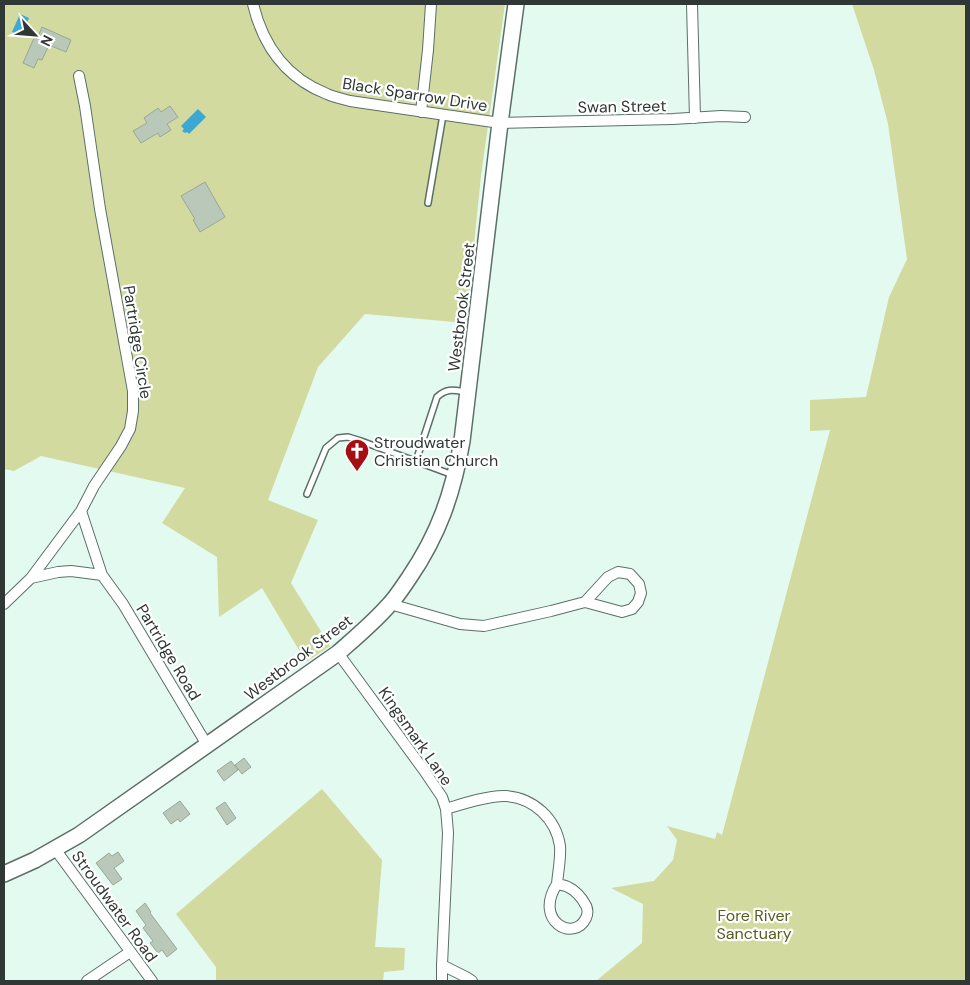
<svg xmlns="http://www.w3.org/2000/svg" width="970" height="985" font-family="'DM Sans',sans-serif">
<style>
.green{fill:#d2daa0}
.water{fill:#3da8d4}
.building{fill:#b9c8b8;stroke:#99a798}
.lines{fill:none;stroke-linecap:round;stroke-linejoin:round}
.lane-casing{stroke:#5b6f68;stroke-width:8}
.street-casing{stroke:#5b6f68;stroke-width:12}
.secondary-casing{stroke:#5b6f68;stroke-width:18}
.lane{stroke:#fff;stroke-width:5}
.street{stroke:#fff;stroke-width:10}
.secondary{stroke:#fff;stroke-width:15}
.labels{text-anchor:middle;stroke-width:4.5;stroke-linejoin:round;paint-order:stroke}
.street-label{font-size:16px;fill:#2f3835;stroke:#fff}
.poi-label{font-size:16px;fill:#2f3835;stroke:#fff;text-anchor:start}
.park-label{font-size:16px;fill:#575d1c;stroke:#fff}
</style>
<rect width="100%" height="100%" fill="#e3faf1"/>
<!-- green -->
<path class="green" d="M4,4H505L481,176L466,323L365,314L318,367L268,500L318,520L291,583L330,646L306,662L262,588L219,617L217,557L162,523L185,488L41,456L14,471L4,469Z
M852,4H966V981H596L642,943L643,904L611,888L654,881L673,860L677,840L667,826L715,839L717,832L722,835L830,430L810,431V400L866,397L889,297L907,259L888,124L874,70Z
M322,789L382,860L375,947L405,948L404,970L384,972L383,981H216V967L176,914Z"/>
<!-- water -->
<path class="water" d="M20,14L29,18L21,36L12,32Z
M198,109L206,117L189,134L187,132L185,133L182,131L184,129L181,126Z"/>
<!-- building -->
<path class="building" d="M42,27L71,40L66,52L49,45L42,60L38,59L34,68L23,63L34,38L37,39Z
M170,106L178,117L167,124L171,130L160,137L158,133L141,143L133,131L147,123L144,118L158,108L161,112Z
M205,182L225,217L200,232L193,220L195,219L181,196Z
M244,758L251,767L242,774L235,765Z
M231,761L238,770L224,781L217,771Z
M180,801L190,814L180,822L178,819L171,824L163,813Z
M225,802L236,818L227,825L216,808Z
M118,852L124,861L114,868L122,879L113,885L96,863L109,853L112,856Z
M145,903L151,912L150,913L177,949L167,957L162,950L158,953L150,943L153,941L143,928L146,925L136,911Z"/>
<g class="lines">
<defs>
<path id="lane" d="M428,203L443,115
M416,461L437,397C447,388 453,390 466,392
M307,494L326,448L338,438L348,437L361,441L453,475"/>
<path id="street" d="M253,4C263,46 286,78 327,94C334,97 342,99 350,101L500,123L673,119L721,116L745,117
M692,4L695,118
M421,112L428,50L431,4
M81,511L102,575
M618,572L630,574L639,584L641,593L638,602L632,609L622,612L585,602L608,577Z
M31,578L58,572L71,571L102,575L123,604L207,745
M4,604L31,578L81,511L94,486L121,446L130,429L133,411V391L100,209L85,106L79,76
M390,604L460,624L484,626L551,611L585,602
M338,653L423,769L442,797L446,809L448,833L442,965
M446,809C462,804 489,795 506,796C534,798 556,819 560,846C561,858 558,872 557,884
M55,849L152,981
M557,884C560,885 565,885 568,887C575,890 582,898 585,904C588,908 588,914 586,918C574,943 533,921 557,884Z
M87,981L130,952
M442,981V965L466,977L472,981"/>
<path id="secondary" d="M4,874L35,860L79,835L338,653C355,638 373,623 388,606C396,598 402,588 409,578C439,534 453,493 462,441L500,123L516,4"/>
</defs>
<!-- lane casing -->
<use href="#lane" class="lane-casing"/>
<!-- street casing -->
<use href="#street" class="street-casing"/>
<!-- secondary casing -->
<use href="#secondary" class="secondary-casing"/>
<!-- lane -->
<use href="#lane" class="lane"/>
<!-- street -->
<use href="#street" class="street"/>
<!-- secondary -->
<use href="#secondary" class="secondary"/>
</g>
<!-- icons -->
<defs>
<symbol id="church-pin" viewBox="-11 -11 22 30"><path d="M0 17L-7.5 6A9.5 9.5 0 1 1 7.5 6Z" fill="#a50f13" stroke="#fff"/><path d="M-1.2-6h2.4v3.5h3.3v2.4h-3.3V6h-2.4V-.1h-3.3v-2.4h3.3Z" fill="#fff"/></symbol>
</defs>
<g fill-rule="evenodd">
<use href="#church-pin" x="343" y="437" width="28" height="38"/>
</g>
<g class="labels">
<!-- street labels -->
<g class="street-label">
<text transform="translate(415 94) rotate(9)" y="6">Black Sparrow Drive</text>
<text transform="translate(622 106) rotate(-1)" y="6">Swan Street</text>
<text transform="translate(461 307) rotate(-83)" y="6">Westbrook Street</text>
<text transform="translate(138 342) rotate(81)" y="6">Partridge Circle</text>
<text transform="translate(169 652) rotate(59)" y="6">Partridge Road</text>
<text transform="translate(298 657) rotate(-37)" y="6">Westbrook Street</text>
<text transform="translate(416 736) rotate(55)" y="6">Kingsmark Lane</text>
<text transform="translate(115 906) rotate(54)" y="6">Stroudwater Road</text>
</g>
<!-- poi labels -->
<g class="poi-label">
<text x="374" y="448">Stroudwater<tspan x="374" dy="18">Christian Church</tspan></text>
</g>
<!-- park labels -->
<g class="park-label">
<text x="754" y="921">Fore River<tspan x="754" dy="18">Sanctuary</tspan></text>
</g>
</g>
<!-- border -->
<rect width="970" height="985" fill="none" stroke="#2f3835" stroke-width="10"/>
<!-- north arrow -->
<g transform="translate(35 35) rotate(116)" stroke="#ffffff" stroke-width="4" paint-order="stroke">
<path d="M0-4L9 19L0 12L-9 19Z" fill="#2f3835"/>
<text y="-8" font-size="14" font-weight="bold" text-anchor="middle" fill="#2f3835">N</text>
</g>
</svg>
